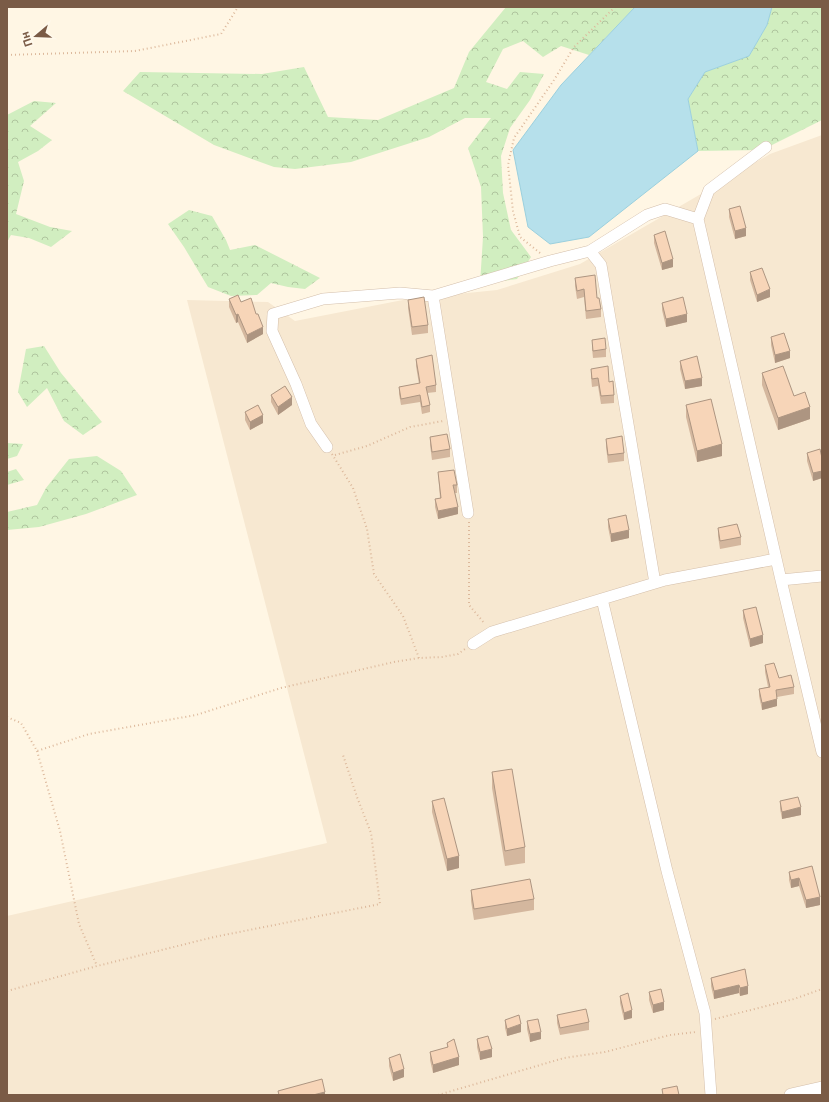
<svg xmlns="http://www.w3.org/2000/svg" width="829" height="1102" font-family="'Noto Sans',sans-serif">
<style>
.residential{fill:#f7e8d1}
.forest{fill:url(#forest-crowns)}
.water{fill:#b6e0eb;stroke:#9bd0de}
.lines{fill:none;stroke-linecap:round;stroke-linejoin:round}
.minor-casing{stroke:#d4bfab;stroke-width:12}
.tertiary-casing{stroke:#d4bfab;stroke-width:14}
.path{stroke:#dcb89b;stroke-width:2;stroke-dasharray:1 3;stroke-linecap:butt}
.minor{stroke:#fff;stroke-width:11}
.tertiary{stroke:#fff;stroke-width:13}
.wall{fill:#d4b79e}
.shaded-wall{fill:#ad9581}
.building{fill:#f7d5b8;stroke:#ad9581}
</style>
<defs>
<pattern id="forest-crowns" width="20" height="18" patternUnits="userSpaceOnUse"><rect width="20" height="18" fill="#d1eec0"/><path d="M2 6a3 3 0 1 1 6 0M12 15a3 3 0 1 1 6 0" fill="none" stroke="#afc49e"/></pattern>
</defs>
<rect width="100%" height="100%" fill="#fff6e4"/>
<!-- residential -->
<path class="residential" d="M822,135V1095H7V916L327,843L187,300L268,302L295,321L408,299L497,290L580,264L770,154Z"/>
<!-- forest -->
<path class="forest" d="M506,7H635L589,55L561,46L543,57L523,41L503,49L486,82L507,89L520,72L544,74L530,100L510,128L501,156L503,193L511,230L531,257L517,279L480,284L483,237L481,187L468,148L491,118H465L429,137L351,162L295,169L274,167L214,145L123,91L140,72L262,74L304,67L328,117L378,120L454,88L469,52Z
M772,7H822V120L762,150L698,151L688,99L705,72L749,56L767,25Z
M34,101L56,103L30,126L52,140L38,151L18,162L24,181L16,214L50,227L72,231L51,247L29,238L11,235L7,242V115Z
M189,210L212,216L226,240L230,250L255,245L320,278L305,289L288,287L271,283L257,295L231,296L208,287L184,247L168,224Z
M44,346L61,373L102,422L83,435L64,421L47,388L27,407L18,392L26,349Z
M7,443L23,444L17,456L7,459Z
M97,456L121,471L137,495L86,514L39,527L7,530V512L37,505L46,488L69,459Z
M16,469L24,480L7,485V472Z"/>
<!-- water -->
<path class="water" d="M635,7H772L767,25L749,56L705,72L688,99L698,151L589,237L550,244L528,227L513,150L561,85Z"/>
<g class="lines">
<defs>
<path id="minor" d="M766,147L709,190L698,219L781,580L822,752
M590,251L601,265L655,583
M327,447L311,424L296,384L272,331L273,314L323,299L400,293L433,296
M468,513L433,296L550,261L590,251L647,215L665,209L698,219
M781,580L822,576
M602,599L667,871L705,1013L711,1095
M473,644L492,632L665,580L776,559"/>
<path id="tertiary" d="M791,1095L822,1088"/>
</defs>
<!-- minor casing -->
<use href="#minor" class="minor-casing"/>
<!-- tertiary casing -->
<use href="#tertiary" class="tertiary-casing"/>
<!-- path -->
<path class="path" d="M7,55L135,51L221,34L238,7
M540,253L520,237L513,211L508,165L514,138L554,80L574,47L615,7
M332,454L353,488L367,529L374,574L403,616L419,658
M335,455L367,446L410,427L443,421
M469,522V605L485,624
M7,717L21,723L37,751L89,734L196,715L281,688L394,662L419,658L442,657L458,654L465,649
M37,751L60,831L79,924L97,966
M7,991L97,966L214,937L380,904L371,833L357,797L343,755
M715,1019L794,999L822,989
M438,1095L564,1058L605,1052L670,1035L696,1032"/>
<!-- minor -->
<use href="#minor" class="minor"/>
<!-- tertiary -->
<use href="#tertiary" class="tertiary"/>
</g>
<!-- wall -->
<path class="wall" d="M729,209L746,236L735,239L729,217Z
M654,235L673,267L662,270L654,243Z
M750,272L770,297L757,302L750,280Z
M575,278L597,298L601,309V317L586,319L584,297L577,299L575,286Z
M229,299L241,302L263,334L247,343L238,322L236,323L229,307Z
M408,300L428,325V333L412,335L408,308Z
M662,303L687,322L666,327L662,310Z
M771,337L790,358L775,363L771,345Z
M592,340L606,349V357L593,358L592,348Z
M416,359L436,385V392L427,393L430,405V412L422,414L420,402L401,405L399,394V387L419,384L416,366Z
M680,361L702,386L685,389L680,369Z
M591,369L609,382L614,395V403L601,404L598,386L592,387L591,377Z
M762,373L794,396L810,419L778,430L762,385Z
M271,395L292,405L278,415L271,402Z
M686,405L722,456L697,462L686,417Z
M245,412L263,423L250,430L245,420Z
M430,437L450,449V457L432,460L430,445Z
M606,439L624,453V461L608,463L606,447Z
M807,453L822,458V478L813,481L807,461Z
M438,472L457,485V493H455L458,514L438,519L435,507V499L440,498Z
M608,519L629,538L611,542L608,527Z
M718,528L741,537V545L720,549L718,536Z
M743,610L763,643L750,647L743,618Z
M765,665L779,678L794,687V694L777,697V706L762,710L759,696V689L768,687L765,672Z
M492,772L525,847V863L505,866L492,788Z
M432,801L459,868L447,871L432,812Z
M780,801L801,815L782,819L780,809Z
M812,866L820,905L806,908L799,886L791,888L789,880V872Z
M471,890L534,899V910L474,920L471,901Z
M745,969L748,994L740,996L739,993L714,999L711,986V978Z
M649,992L664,1010L653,1013L649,1000Z
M620,996L632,1018L624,1020L620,1003Z
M557,1015L589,1022V1030L560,1035L557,1023Z
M505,1020L521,1032L507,1036L505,1028Z
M527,1021L541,1039L530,1042L527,1029Z
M477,1039L492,1057L480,1060L477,1047Z
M447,1043L459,1065L433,1073L430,1060V1052L447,1048Z
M389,1058L404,1077L393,1081L389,1066Z"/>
<!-- shaded-wall -->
<path class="shaded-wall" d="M746,228V236L735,239V231Z
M673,259V267L662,270V263Z
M770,289V297L757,302V295Z
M238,314V322L236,323V315Z
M687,314V322L666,327V319Z
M263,327V334L247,343V335Z
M790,351V358L775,363V355Z
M702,378V386L685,389V381Z
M292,397V405L278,415V407Z
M810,407V419L778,430V418Z
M263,415V423L250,430V422Z
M722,444V456L697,462V451Z
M822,471V478L813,481V473Z
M458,507V514L438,519V511Z
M629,530V538L611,542V534Z
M763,635V643L750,647V639Z
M777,699V706L762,710V703Z
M801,807V815L782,819V812Z
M459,856V868L447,871V859Z
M799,878V886L791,888V880Z
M820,897V905L806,908V900Z
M739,985V993L714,999V991Z
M748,986V994L740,996V988Z
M664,1002V1010L653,1013V1005Z
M632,1010V1018L624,1020V1013Z
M521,1024V1032L507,1036V1029Z
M541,1032V1039L530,1042V1034Z
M492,1049V1057L480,1060V1052Z
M459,1057V1065L433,1073V1065Z
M404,1069V1077L393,1081V1073Z
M325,1092V1095H313Z"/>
<!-- building -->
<path class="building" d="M740,206L746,228L735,231L729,209Z
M665,231L673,259L662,263L654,235Z
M762,268L770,289L757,295L750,272Z
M595,275L597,298H599L601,309L586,311L584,289L577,291L575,278Z
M238,295L241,302L251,298L256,314H258L263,327L247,335L238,314L236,315L229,299Z
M424,297L428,325L412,327L408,300Z
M683,297L687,314L666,319L662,303Z
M784,333L790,351L775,355L771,337Z
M605,338L606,349L593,351L592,340Z
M432,355L436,385L426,387L430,405L422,407L420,395L401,399L399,387L420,383L416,359Z
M697,356L702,378L685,381L680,361Z
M608,366L609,382L613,381L614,395L601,396L598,378L592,379L591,369Z
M783,366L794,396L805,392L810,407L778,418L762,373Z
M285,386L292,397L278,407L271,395Z
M711,399L722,444L697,451L686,405Z
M258,405L263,415L250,422L245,412Z
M447,434L450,449L432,452L430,437Z
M622,436L624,453L608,455L606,439Z
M820,449L822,458V471L813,473L807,453Z
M454,470L457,485H453L458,507L438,511L435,499L441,498L438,472Z
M626,515L629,530L611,534L608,519Z
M737,524L741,537L720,541L718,528Z
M756,607L763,635L750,639L743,610Z
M774,663L779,678L791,675L794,687L776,690L777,699L762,703L759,689L770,687L765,665Z
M512,769L525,847L505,851L492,772Z
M798,797L801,807L782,812L780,801Z
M444,798L459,856L447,859L432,801Z
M812,866L820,897L806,900L799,878L791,880L789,872Z
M530,879L534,899L474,909L471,890Z
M745,969L748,986L740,988L739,985L714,991L711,978Z
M661,989L664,1002L653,1005L649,992Z
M628,993L632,1010L624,1013L620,996Z
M586,1009L589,1022L560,1028L557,1015Z
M519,1015L521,1024L507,1029L505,1020Z
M538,1019L541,1032L530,1034L527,1021Z
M488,1036L492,1049L480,1052L477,1039Z
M454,1039L459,1057L433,1065L430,1052L448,1047L447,1043Z
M400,1054L404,1069L393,1073L389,1058Z
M322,1079L325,1092L313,1095H279L278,1091Z
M677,1086L679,1095H663L662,1089Z"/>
<!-- border -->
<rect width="829" height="1102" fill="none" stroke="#7a5b46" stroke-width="16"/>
<!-- north arrow -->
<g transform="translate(36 36) rotate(251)" stroke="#fff9ec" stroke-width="3" paint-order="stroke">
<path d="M0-3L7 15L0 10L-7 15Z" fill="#7a5b46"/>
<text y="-6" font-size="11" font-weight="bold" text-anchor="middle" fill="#7a5b46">Пн</text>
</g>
</svg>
